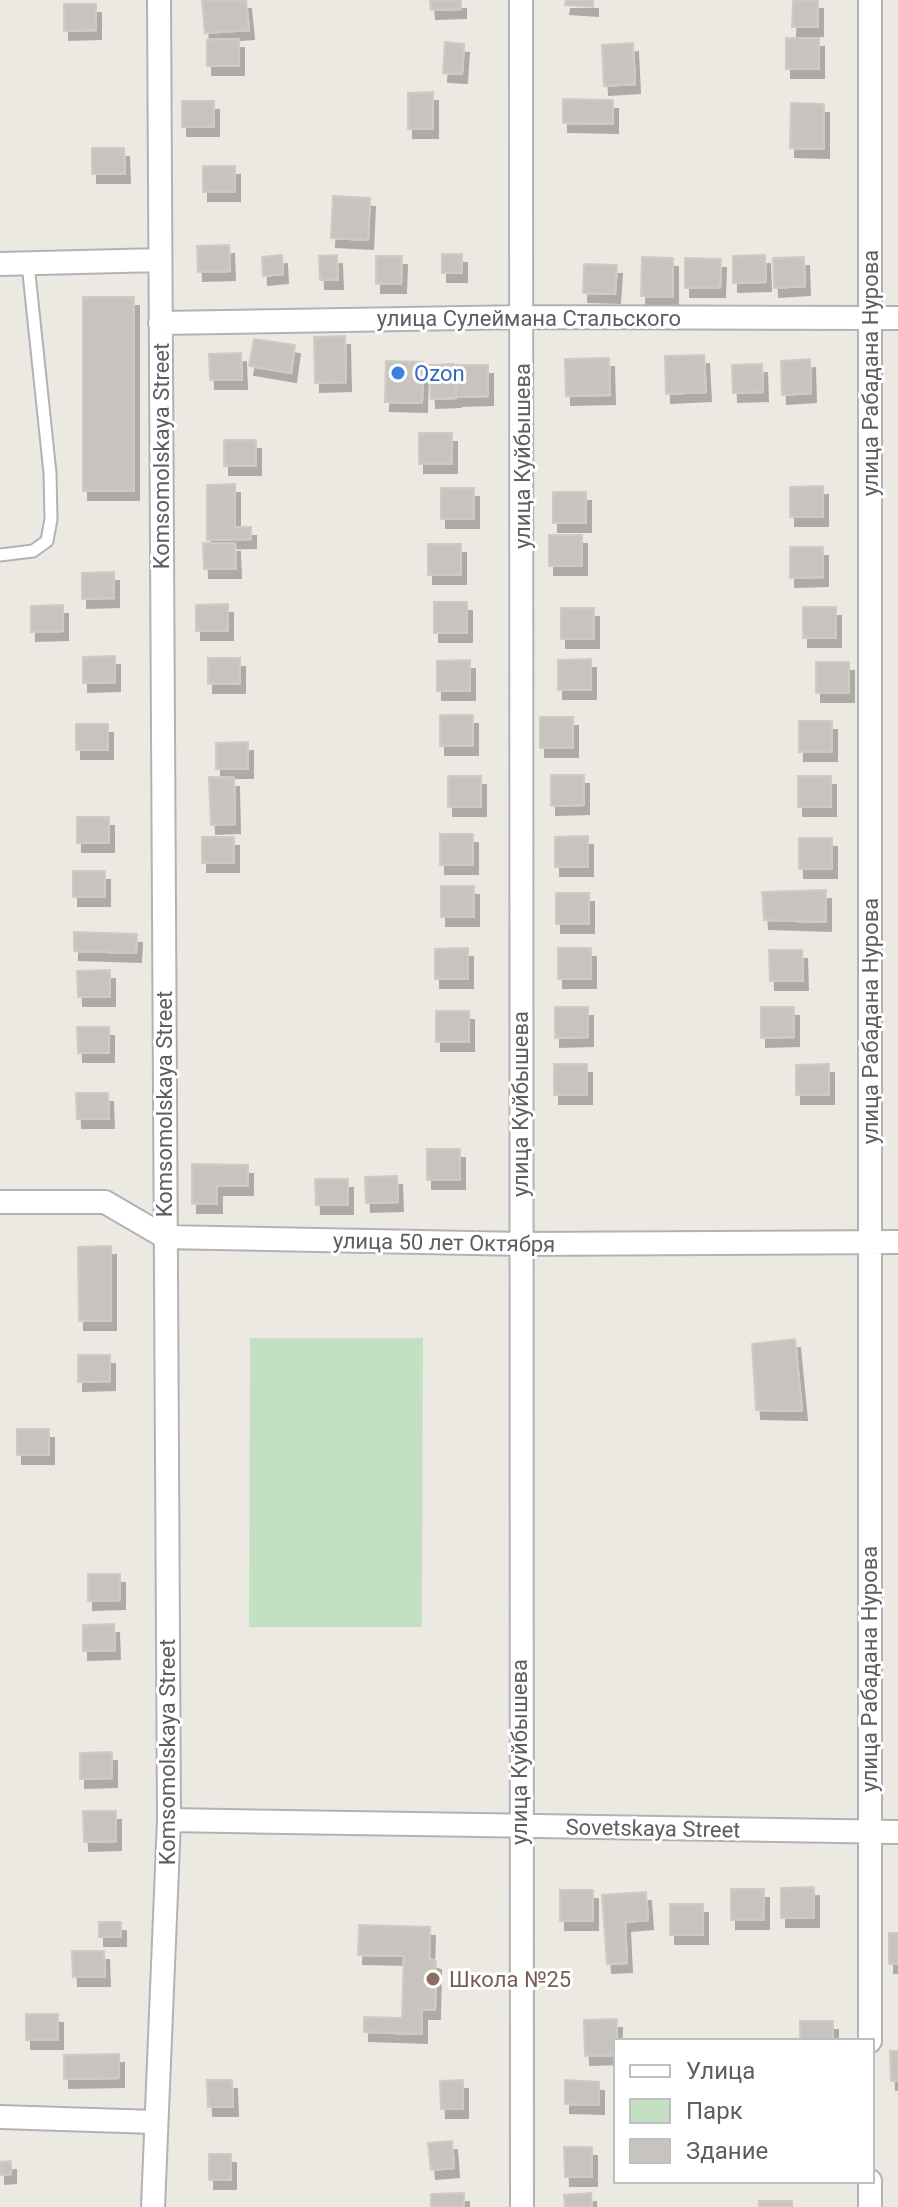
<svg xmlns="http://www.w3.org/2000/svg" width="898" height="2207" font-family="Roboto,sans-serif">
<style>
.green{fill:#c3e1c2}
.building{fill:#c7c4c0;stroke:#d0cbc2;stroke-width:2;filter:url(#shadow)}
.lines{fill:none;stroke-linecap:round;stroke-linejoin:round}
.lane-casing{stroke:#b0b3b6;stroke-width:15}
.street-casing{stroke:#b0b3b6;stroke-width:26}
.lane{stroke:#fff;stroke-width:11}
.street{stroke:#fff;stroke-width:22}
.shop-dot{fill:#3f7fe0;stroke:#fff;stroke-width:3}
.education-dot{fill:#8d6e63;stroke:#fff;stroke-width:3}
.labels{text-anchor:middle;stroke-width:6;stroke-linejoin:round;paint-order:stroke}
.street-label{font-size:22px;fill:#5b5e62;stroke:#fff}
.shop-label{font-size:22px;fill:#366cbe;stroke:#fff;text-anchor:start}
.education-label{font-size:22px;fill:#785e54;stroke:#fff;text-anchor:start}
</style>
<defs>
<filter id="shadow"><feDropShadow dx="5" dy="9" stdDeviation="0" flood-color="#0004"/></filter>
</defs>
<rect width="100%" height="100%" fill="#ece9e3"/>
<!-- green -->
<path class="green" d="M250,1338H423L422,1627H249Z"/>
<!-- building -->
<path class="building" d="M202,0H246L249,30L205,33Z
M430,0H461V9L431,10Z
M566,0H593V7L565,5Z
M793,0H818V27H792Z
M64,4H96V30L64,31Z
M786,38H819V69H786Z
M239,39V66H207V40Z
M445,42L464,44L462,74L443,73Z
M633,43L635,84L604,86L602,45Z
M433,92V129H408V93Z
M563,99L613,100V124L563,123Z
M182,101H214V127H182Z
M791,103L824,104V149L790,148Z
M92,148H124L125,174H92Z
M203,166H235V192H203Z
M333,196L370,198L368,240L331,238Z
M229,245L230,271L198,272L197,246Z
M442,254H462V273H442Z
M282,255L283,274L263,276L262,257Z
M337,255L338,280H320L319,256Z
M765,255L766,282L733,283V256Z
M376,256H402L401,284H376Z
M642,257L673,258V297L641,296Z
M804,257L805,286L774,288L773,258Z
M685,258L721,259L720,288H685Z
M584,264L617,265L615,294L583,293Z
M83,297H134V491H83Z
M345,336L346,382L315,383L314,337Z
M254,339L295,345L291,373L249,366Z
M241,353L242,380H210L209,354Z
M704,355L706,392L666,394L665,356Z
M609,358L610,395L566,396L565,359Z
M810,359L811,393L782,395L781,361Z
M386,361L423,362L422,403L385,402Z
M454,364L456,398L431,399L429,365Z
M762,364L763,392L733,393L732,365Z
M455,365H488V396L456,397Z
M419,433H452V464H419Z
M224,440H256V466H224Z
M235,484V527H251V539L207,540V485Z
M823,486V517H790V487Z
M441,488H474V519H441Z
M553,492H586V523H553Z
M549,535H582V566H549Z
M203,543H235L236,569H204Z
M428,544H461V575H428Z
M790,547H823V577L790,578Z
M114,572V598L82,599V573Z
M434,602H467V633H434Z
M228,604V631H196V605Z
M63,605V631L31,632V606Z
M803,607H836V638H803Z
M561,608H594V639H561Z
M115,656V682L83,683V657Z
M208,658H240V684H208Z
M591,659V690H558V660Z
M470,660V691H437V661Z
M816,662H849V693H816Z
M440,715H473V746H440Z
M540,717H573V748H540Z
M799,721H832V752H799Z
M76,724H108V750H76Z
M248,742V769H216V743Z
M551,775H584V805L551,806Z
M448,776H481V807H448Z
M798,776H831V807H798Z
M209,777L234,778L235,824L211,825Z
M77,817H109V843H77Z
M440,834H473V865H440Z
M588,836V867H555V837Z
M202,837H234V863H202Z
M799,838H832V869H799Z
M73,871H105V897H73Z
M441,886H474V917H441Z
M826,890V922L764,920L762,892Z
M556,893H589V924H556Z
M74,932L137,934L136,953L74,951Z
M468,948V979H435V949Z
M558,948H591V979H558Z
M769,950H802L803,981H770Z
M110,970V997H78L77,971Z
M555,1007H588V1037L555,1038Z
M761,1007H794V1037L761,1038Z
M436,1011H469V1042H436Z
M77,1027H109V1053H78Z
M554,1064H587V1095H554Z
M829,1064V1095H796V1065Z
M76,1093H108L109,1119H77Z
M427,1149H460V1180H427Z
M192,1164L248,1165V1186H217V1204H192Z
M397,1176L398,1202L366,1203L365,1177Z
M315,1179H348V1205H316Z
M111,1246V1321H79L78,1247Z
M795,1339L802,1411L756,1410L752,1344Z
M78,1355H110V1381L78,1382Z
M17,1429H49V1455H17Z
M88,1574H120V1600L88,1601Z
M114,1624L115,1650L83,1651V1625Z
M112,1752V1778L80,1779V1753Z
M83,1811H116V1841L84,1842Z
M814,1887V1918H781V1888Z
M731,1889H764V1920H731Z
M560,1890H593V1921H560Z
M646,1892L648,1920L625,1922L627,1963L607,1964L602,1895Z
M670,1904H703V1935H670Z
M99,1922H121V1937H99Z
M359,1925L430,1927L429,1959L436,1961L435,2010H422V2034L364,2032V2017L402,2018L404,1956L358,1955Z
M889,1933H898V1964H889Z
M72,1951H104L105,1977H73Z
M26,2014H58V2040H26Z
M617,2019L616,2055L585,2056L584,2020Z
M800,2021H833V2041H800Z
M890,2051H898V2081H891Z
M119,2054V2078L64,2079V2055Z
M207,2080H232L233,2107H208Z
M463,2080V2109H441L440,2081Z
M565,2080L599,2082V2105L565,2104Z
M452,2141L454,2168L431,2170L428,2143Z
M564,2147H592V2177H565Z
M209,2154H231V2180H209Z
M11,2161V2174L0,2175V2162Z
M464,2193V2207H431V2194Z
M591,2193L592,2207H565L564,2195Z
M759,2201H792V2207H759Z"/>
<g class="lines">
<defs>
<path id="lane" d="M0,555L33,551L47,541L51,519L50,473L28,264"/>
<path id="street" d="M521,0L522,2207
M870,0V2041
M0,264L160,260
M160,323L522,317L898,318
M0,1202H105L165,1237L520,1244L898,1242
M169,1820L898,1832
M0,2117L155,2122
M870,2181V2207
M153,2207L169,1820L159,0"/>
</defs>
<!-- lane casing -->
<use href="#lane" class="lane-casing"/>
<!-- street casing -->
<use href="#street" class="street-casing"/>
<!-- lane -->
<use href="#lane" class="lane"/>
<!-- street -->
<use href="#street" class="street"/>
</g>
<!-- markers -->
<circle class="shop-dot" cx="398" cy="373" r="8"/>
<circle class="education-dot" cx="433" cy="1979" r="8"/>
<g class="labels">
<!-- street labels -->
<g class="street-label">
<text x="529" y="326">улица Сулеймана Стальского</text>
<text transform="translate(870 373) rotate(-90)" y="8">улица Рабадана Нурова</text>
<text transform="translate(161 456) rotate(-90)" y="8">Komsomolskaya Street</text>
<text transform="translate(522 456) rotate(-90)" y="8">улица Куйбышева</text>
<text transform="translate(870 1021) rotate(-90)" y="8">улица Рабадана Нурова</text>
<text transform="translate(164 1104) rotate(-90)" y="8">Komsomolskaya Street</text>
<text transform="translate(520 1104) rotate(-90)" y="8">улица Куйбышева</text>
<text transform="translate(444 1242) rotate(1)" y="8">улица 50 лет Октября</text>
<text transform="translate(869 1669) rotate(-90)" y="8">улица Рабадана Нурова</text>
<text transform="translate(167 1752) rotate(-90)" y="8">Komsomolskaya Street</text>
<text transform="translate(519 1752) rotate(-90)" y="8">улица Куйбышева</text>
<text transform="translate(653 1828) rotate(1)" y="8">Sovetskaya Street</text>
</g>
<!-- shop labels -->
<g class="shop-label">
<text x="414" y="381">Ozon</text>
</g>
<!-- education labels -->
<g class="education-label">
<text x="449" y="1987">Школа №25</text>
</g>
</g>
<!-- legend -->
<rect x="614" y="2039" width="260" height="144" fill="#ffffff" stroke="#bdbfc0" stroke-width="2"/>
<rect x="630" y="2065" width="40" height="12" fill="#ffffff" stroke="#bdbfc0" stroke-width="2"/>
<text x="686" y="2079" font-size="24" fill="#5b5e62">Улица</text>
<rect x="630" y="2099" width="40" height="24" fill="#c3e1c2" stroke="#bdbfc0" stroke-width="2"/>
<text x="686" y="2119" font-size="24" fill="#5b5e62">Парк</text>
<rect x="630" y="2139" width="40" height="24" fill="#c7c4c0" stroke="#bdbfc0" stroke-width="2"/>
<text x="686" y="2159" font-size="24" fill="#5b5e62">Здание</text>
</svg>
